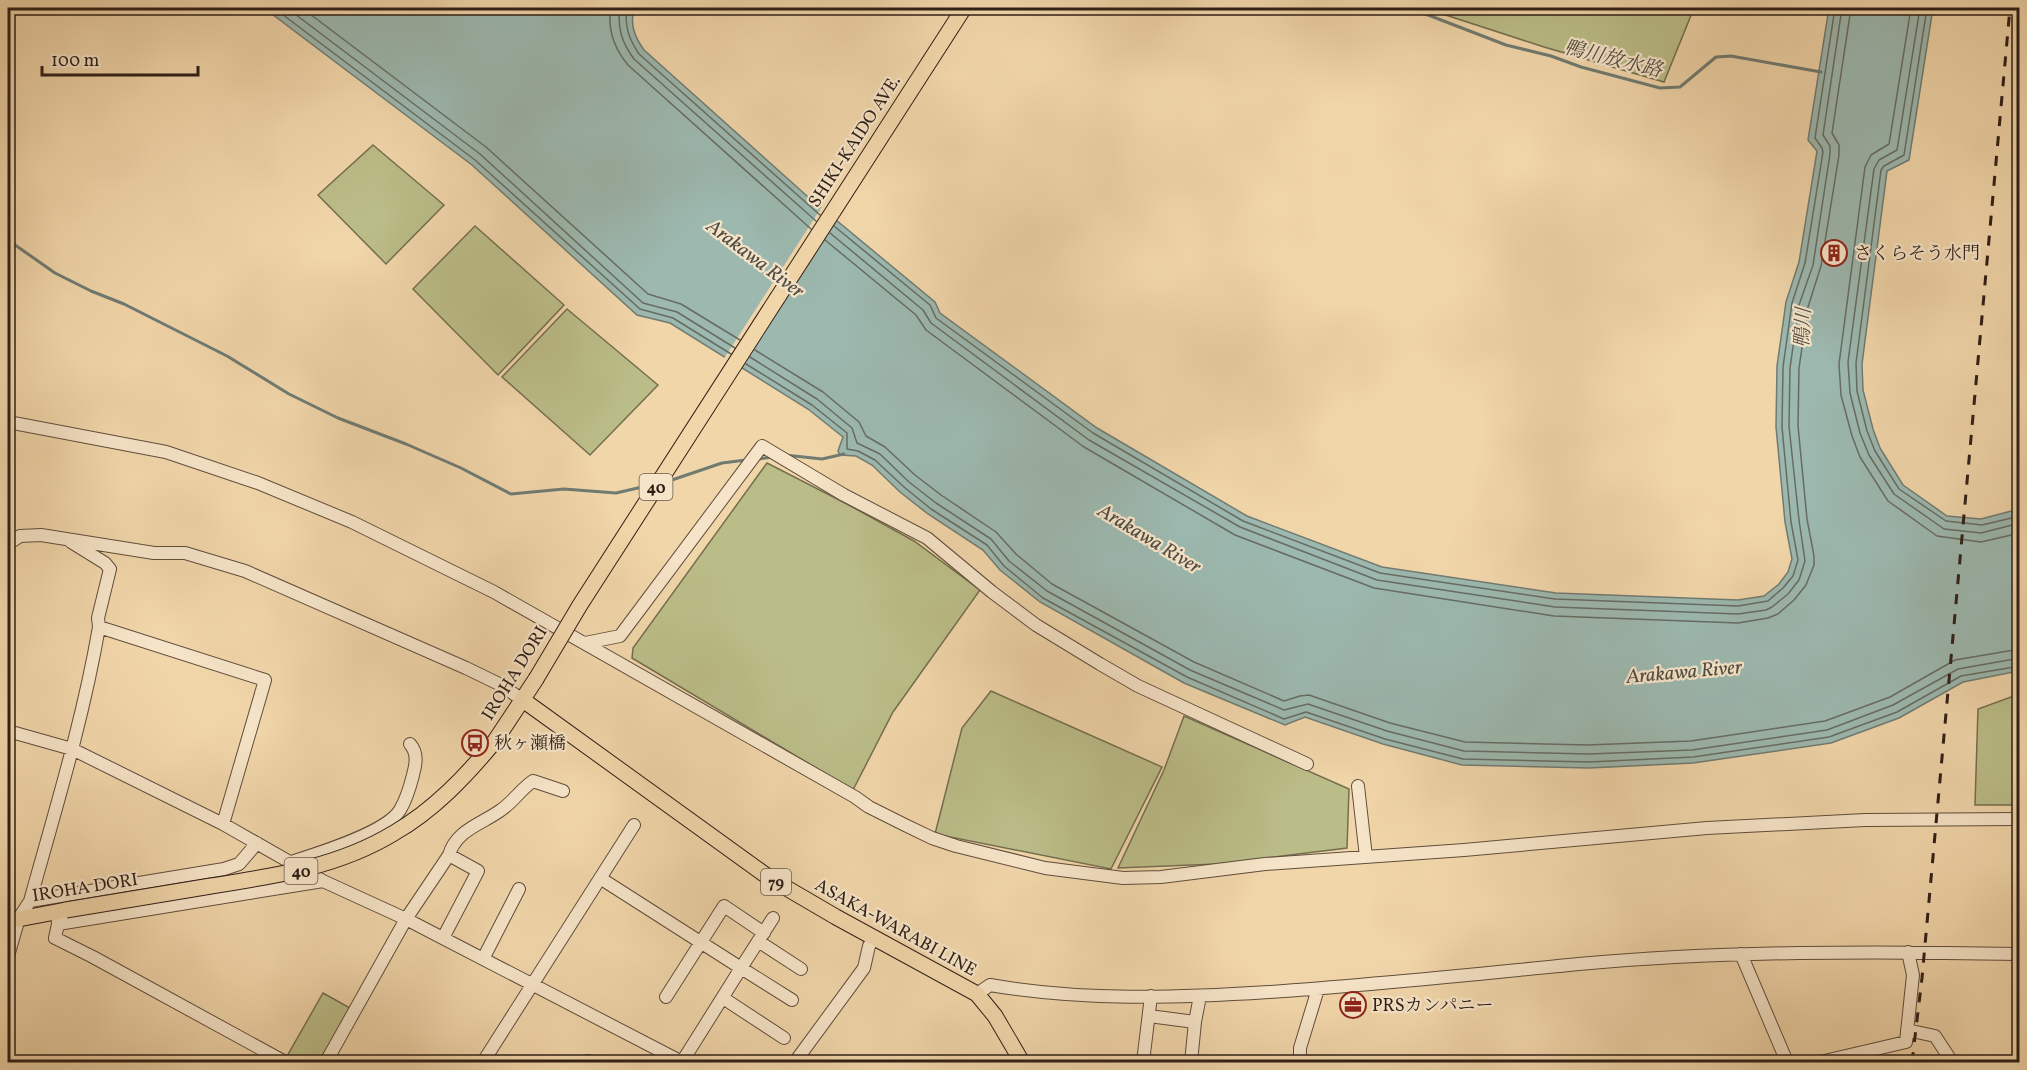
<svg xmlns="http://www.w3.org/2000/svg" width="2027" height="1070" font-family="Vollkorn,'Noto Serif JP',serif">
<style>
.green{fill:#bbbd88;stroke:#756e50;stroke-width:1.5}
.water{fill:#9cb8af;stroke:#707b72;stroke-width:1.5}
.pier{fill:#f1d6aa}
.lines{fill:none;stroke-linecap:round;stroke-linejoin:round}
.shore{stroke:#666c63;stroke-width:1.5}
.stream{stroke:#707b72;stroke-width:3}
.minor-casing{stroke:#604d3c;stroke-width:14}
.major-casing{stroke:#2f1f17;stroke-width:17}
.minor{stroke:#f6e4c8;stroke-width:12}
.major{stroke:#f1d6aa;stroke-width:15}
.rail{stroke:#2f1f17;stroke-width:3;stroke-dasharray:10 10;stroke-linecap:butt}
.major-bridge-casing{stroke:#2f1f17;stroke-width:17;stroke-linecap:butt}
.major-bridge{stroke:#f1d6aa;stroke-width:15}
.labels{text-anchor:middle;stroke-width:4.5;stroke-linejoin:round;paint-order:stroke}
.shield{fill:#f6e4c8;stroke:#6b5a4c;stroke-width:1.5}
.shield-label{font-size:16px;font-weight:bold;fill:#2f1f17}
.street-label{font-size:18px;fill:#2f1f17;stroke:#f6e4c8}
.poi-label{font-size:18px;fill:#2f1f17;stroke:#f6e4c8;text-anchor:start}
.water-label{font-size:20px;font-style:italic;fill:#504d45;stroke:#f6e4c8}
</style>
<rect width="100%" height="100%" fill="#f1d6aa"/>
<filter id="stains"><feTurbulence type="fractalNoise" baseFrequency=".00333" numOctaves="4"/><feColorMatrix values="0 0 0 0 .2 0 0 0 0 .09 0 0 0 0 .02 0 0 0 .5 -.17"/></filter>
<radialGradient id="worn" r=".72"><stop offset=".6" stop-color="#630" stop-opacity="0"/><stop offset="1" stop-color="#630" stop-opacity=".3"/></radialGradient>
<!-- green -->
<path class="green" d="M1424,8H1694L1664,82L1544,47Z
M373,145L444,205L386,264L318,195Z
M475,226L564,305L498,375L413,289Z
M567,309L658,385L590,455L502,377Z
M767,463L847,504L914,541L980,590L893,712L853,790L632,658L633,648Z
M991,691L1162,767L1111,869L935,834L962,728Z
M2019,694V805H1975L1978,709Z
M1184,716L1349,789L1347,848L1216,864L1118,868L1164,770Z
M323,993L350,1008L319,1062H293L286,1058Z"/>
<!-- water -->
<path class="water" d="M264,8H594L599,10L634,8C630,24 634,36 644,50L807,196L935,302L940,313L1097,428L1247,516L1382,567L1556,593L1738,600L1764,596L1779,584L1788,572L1792,559L1785,522L1776,427L1777,366L1786,302L1799,262L1817,151L1808,140L1829,8H1933L1909,160L1887,171L1862,364L1863,390L1873,429L1880,448L1903,485L1947,516L1981,519L2019,509V671L1963,682L1899,718L1831,743L1693,763L1589,768L1462,765L1383,744L1305,717L1285,725L1184,683L1040,602L1000,570L983,550L928,514L900,492L872,465L856,456L840,455L838,451L843,437L808,409L670,323L637,315L472,165Z"/>
<!-- pier -->
<path class="pier" d="M823,205L837,217L739,370L723,360Z"/>
<g class="lines">
<!-- shore -->
<path class="shore" d="M274,8L475,160L640,309L673,318L731,354
M287,8L480,154L643,303L677,312L735,348
M302,8L486,147L648,294L681,304L740,340
M611,8C607,30 614,48 628,65L811,229
M620,8C617,28 622,43 634,59L816,221
M627,8C624,26 629,39 639,54L820,215
M1911,8L1889,144L1871,155L1865,167L1839,364L1841,395L1852,436L1860,457L1888,501L1937,536L1981,542L2020,533
M1920,8L1897,150L1879,160L1874,169L1848,362L1850,393L1860,433L1869,455L1894,494L1944,529L1981,533L2020,523
M1927,8L1904,155L1884,166L1881,170L1856,363L1857,391L1867,431L1875,451L1899,489L1946,521L1982,525L2020,516
M834,226L930,305L936,318L1093,433L1243,521L1380,573L1555,599L1738,606L1768,601L1783,588L1793,576L1798,560L1791,522L1782,427L1783,367L1792,303L1805,263L1823,152L1822,148L1815,138L1835,8
M830,233L923,310L931,323L1089,440L1240,527L1377,580L1555,607L1738,614L1766,610L1772,607L1788,594L1799,580L1805,561L1799,520L1789,426L1790,368L1799,305L1813,265L1830,154V146L1823,135L1842,8
M825,240L916,315L926,330L1084,447L1235,535L1374,588L1554,616L1738,623L1768,618L1778,614L1794,600L1806,585L1814,565V556L1807,519L1798,426L1799,368L1808,307L1821,266L1839,155V145L1832,133L1851,8
M755,350L823,392L859,422L866,436L885,447L915,475L941,495L996,532L1016,554L1052,584L1194,662L1284,701L1300,696L1309,695L1390,723L1465,742L1588,745L1691,741L1825,721L1890,697L1955,660L2020,649
M750,357L817,399L852,428L857,443L880,454L909,482L936,503L991,539L1009,561L1047,591L1190,670L1284,710L1308,704L1387,731L1464,751L1589,754L1692,750L1827,730L1893,705L1958,669L2020,658
M746,364L812,405L847,433V449L858,451L875,460L904,487L931,509L987,545L1004,566L1043,598L1187,677L1284,719L1306,712L1385,739L1463,759L1589,762L1693,757L1829,737L1897,712L1961,676L2020,666"/>
<!-- stream -->
<path class="stream" d="M1410,8L1506,45L1551,56L1581,67L1660,88L1680,87L1716,57L1731,56L1821,72
M8,240L55,273L91,291L124,304L227,356L289,394L338,418L406,444L461,468L511,494L564,489L616,493L651,485
M785,455L822,459L844,454
M759,459L773,457
M666,482L722,463L746,460"/>
<defs>
<path id="minor" d="M8,422L166,452L258,483L352,522L494,592L855,797L869,807L905,825L932,838L956,846L1045,868L1123,878L1161,877L1265,864L1464,850L1707,828L1865,820L2020,819
M8,544L20,536L41,535L154,553H185L245,571L466,668L499,684L523,700
M99,627L265,680L223,824
M585,643L620,636L762,446L844,495L927,538L992,592L1036,625L1100,664L1138,686L1307,764
M8,731L72,749L223,824L323,881L406,919L682,1062
M1358,786L1366,857
M449,855C456,830 482,824 501,810C513,802 521,789 533,781L563,791
M291,862C316,854 386,833 400,810C406,800 410,787 413,775C416,764 418,753 410,744
M600,878L741,968L773,918
M30,901L224,869L239,864L257,843
M57,911L58,924L323,881
M58,924L55,938L93,957L285,1062
M758,941L801,969
M1741,954L1787,1062
M8,956L19,918L30,901C55,811 83,720 99,627L98,618L110,569L105,563L71,542
M483,959L519,889
M977,994L990,985C1082,1001 1176,998 1269,992C1373,985 1476,974 1579,964C1725,951 1873,951 2020,954
M666,997L724,906L764,933
M723,998L784,1038
M1149,1016L1195,1022
M1907,1030L1935,1036L1952,1062
M588,1061L590,1062
M326,1062L406,919L449,855L478,871L443,938
M483,1062L634,825
M682,1062L741,968L792,1000
M795,1062L864,968L869,946L875,937
M1143,1062L1151,996
M1191,1062L1195,1022L1200,996
M1300,1062V1048L1318,989
M1820,1062L1906,1042L1913,975L1908,952"/>
<path id="major" d="M778,297L964,8
M523,700L771,879L836,917L977,994L995,1016L1022,1062
M495,741L536,679
M8,921L66,910"/>
</defs>
<!-- minor casing -->
<use href="#minor" class="minor-casing"/>
<!-- major casing -->
<use href="#major" class="major-casing"/>
<!-- minor -->
<use href="#minor" class="minor"/>
<!-- major -->
<use href="#major" class="major"/>
<!-- rail -->
<path class="rail" d="M1912,1062L1922,978L2010,8"/>
<defs>
<path id="major-bridge" d="M536,679L580,605L778,297
M66,910C115,902 163,894 211,886C275,876 338,867 394,833C434,810 466,776 495,741"/>
</defs>
<!-- major-bridge casing -->
<use href="#major-bridge" class="major-bridge-casing"/>
<!-- major-bridge -->
<use href="#major-bridge" class="major-bridge"/>
</g>
<!-- icons -->
<defs>
<symbol id="building-ring" viewBox="-11 -11 22 22"><circle r="9.5" fill="#f6e4c8" stroke="#8f2418" stroke-width="1.5"/><path d="M-4-6H4V6H1V3H-1V6H-4ZM-2.5-4.3h1.7v1.8h-1.7ZM.8-4.3h1.7v1.8H.8ZM-2.5-1h1.7V.8h-1.7ZM.8-1h1.7V.8H.8Z" fill="#8f2418"/></symbol>
<symbol id="bus-ring" viewBox="-11 -11 22 22"><circle r="9.5" fill="#f6e4c8" stroke="#8f2418" stroke-width="1.5"/><path d="M-5-6H5V4H4V6H2V4H-2V6H-4V4H-5ZM-3.5-4V0h7V-4ZM-3.5 1.2v1.5H-2V1.2ZM2 1.2v1.5H3.5V1.2Z" fill="#8f2418"/></symbol>
<symbol id="office-ring" viewBox="-11 -11 22 22"><circle r="9.5" fill="#f6e4c8" stroke="#8f2418" stroke-width="1.5"/><path d="M-6-3h4V-5.5h4V-3h4V5H-6ZM-1-4.5V-3h2v-1.5ZM-6 0V1H6V0Z" fill="#8f2418"/></symbol>
</defs>
<g fill-rule="evenodd">
<use href="#building-ring" x="1819" y="238" width="30" height="30"/>
<use href="#bus-ring" x="460" y="728" width="30" height="30"/>
<use href="#office-ring" x="1338" y="990" width="30" height="30"/>
</g>
<g class="labels">
<!-- shield labels -->
<g class="shield">
<rect x="639.5" y="474" width="33" height="26" rx="4.5"/>
<rect x="284.5" y="858" width="33" height="26" rx="4.5"/>
<rect x="761" y="869" width="30" height="26" rx="4.5"/>
</g>
<g class="shield-label">
<text x="656" y="493">40</text>
<text x="301" y="877">40</text>
<text x="776" y="888">79</text>
</g>
<!-- street labels -->
<g class="street-label">
<text transform="translate(854 141) rotate(-57)" y="6">SHIKI-KAIDO AVE.</text>
<text transform="translate(514 673) rotate(-58)" y="6">IROHA DORI</text>
<text transform="translate(85 887) rotate(-9)" y="6">IROHA DORI</text>
<text transform="translate(896 927) rotate(29)" y="6">ASAKA-WARABI LINE</text>
</g>
<!-- poi labels -->
<g class="poi-label">
<text x="1854" y="259">さくらそう水門</text>
<text x="494" y="749">秋ヶ瀬橋</text>
<text x="1372" y="1011">PRSカンパニー</text>
</g>
<!-- water labels -->
<g class="water-label">
<text transform="translate(1613 58) rotate(14)" y="7">鴨川放水路</text>
<text transform="translate(756 258) rotate(37)" y="7">Arakawa River</text>
<text transform="translate(1802 328) rotate(-87)" y="7">鴨川</text>
<text transform="translate(1150 538) rotate(31)" y="7">Arakawa River</text>
<text transform="translate(1684 671) rotate(-5)" y="7">Arakawa River</text>
</g>
</g>
<!-- margin -->
<rect width="2027" height="1070" fill="none" stroke="#f1d6aa" stroke-width="30"/>
<rect x="9" y="9" width="2009" height="1052" fill="none" stroke="#2f1f17" stroke-width="3"/>
<rect x="15" y="15" width="1997" height="1040" fill="none" stroke="#2f1f17" stroke-width="1.5"/>
<!-- scale -->
<path d="M42 66v9h156v-9" fill="none" stroke="#2f1f17" stroke-width="3"/>
<text x="51" y="66" font-size="18" fill="#2f1f17" stroke="#f6e4c8" stroke-width="4.5" paint-order="stroke">100 m</text>
<rect width="100%" height="100%" filter="url(#stains)"/>
<rect width="100%" height="100%" fill="url(#worn)"/>
</svg>
